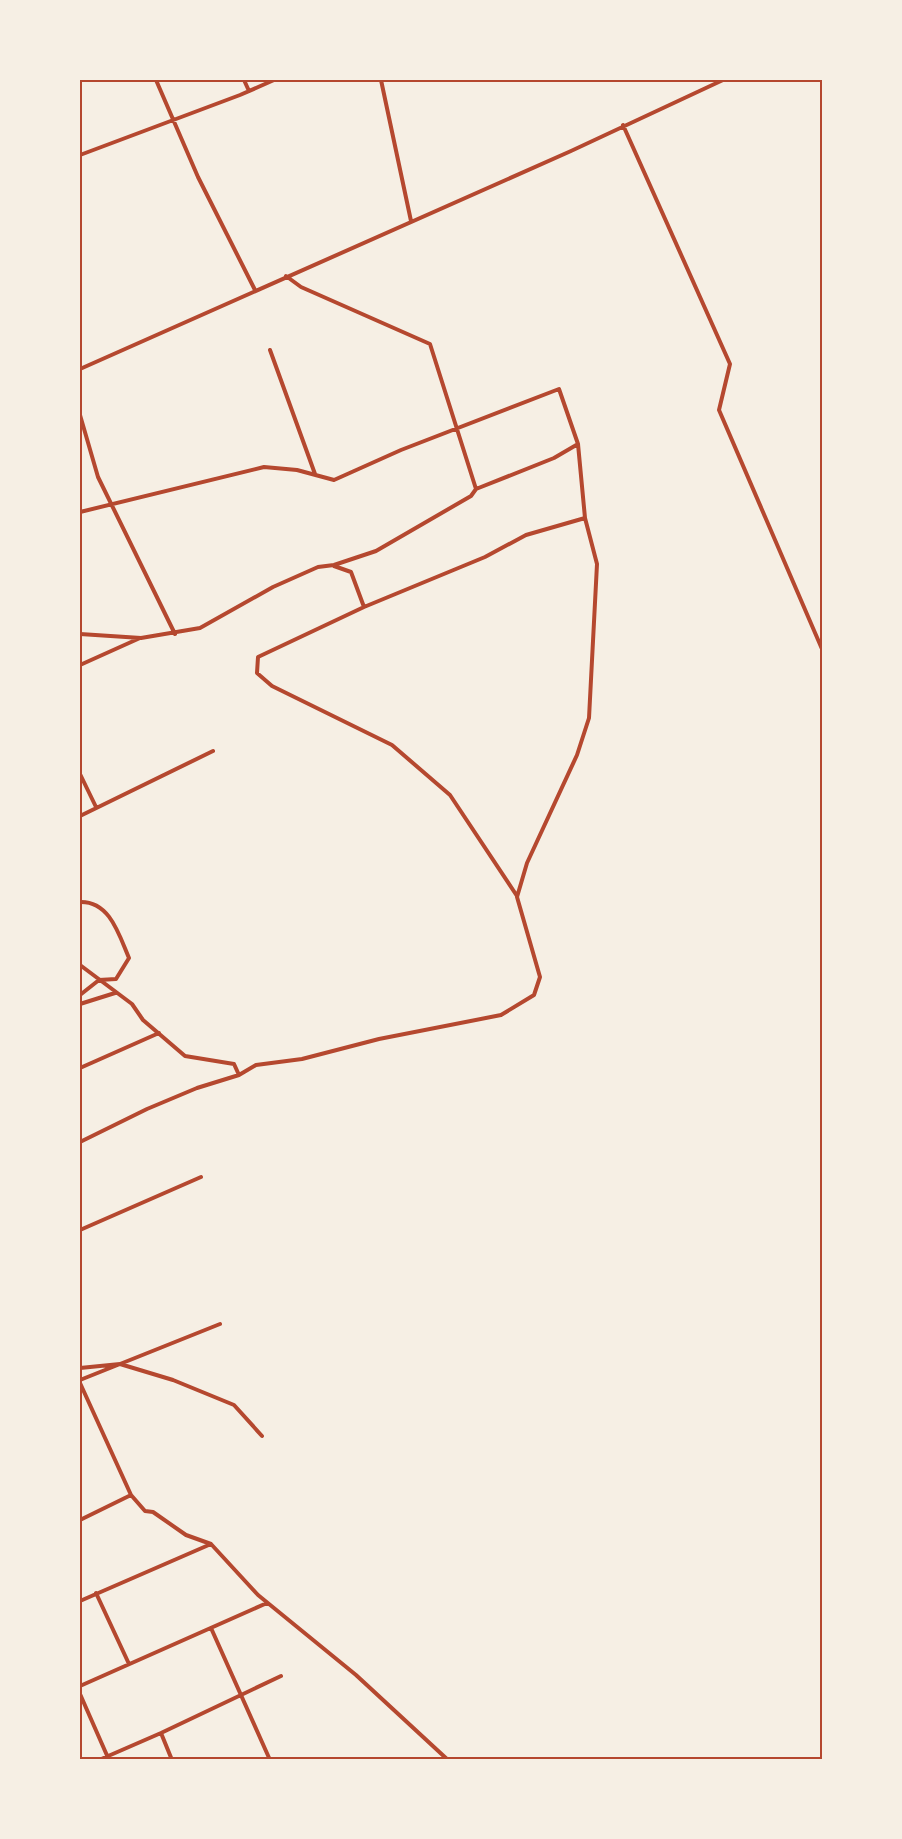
<svg xmlns="http://www.w3.org/2000/svg" width="902" height="1839" font-family="'Noto Sans',sans-serif">
<style>
.lines{fill:none;stroke-linecap:round;stroke-linejoin:round}
.minor{stroke:#b5482f;stroke-width:4}
.neatline{fill:none;stroke:#b5482f;stroke-width:2}
</style>
<rect width="100%" height="100%" fill="#f6efe4"/>
<g class="lines">
<!-- minor -->
<path class="minor" d="M156,80L198,177L255,290
M244,80L249,91
M381,80L411,221
M623,125L730,364L719,410L822,649
M80,155L240,95L274,80
M270,350L315,474
M80,369L571,151L723,80
M80,415L98,477L175,634
M476,489L554,458L578,444
M80,512L264,467L297,470L334,480L401,450L559,389L578,444L585,518L597,564L589,718L577,755L527,863L517,897L540,977L534,995L501,1015L379,1039L302,1059L256,1065L239,1075L197,1088L147,1109L80,1142
M334,566L351,572L364,607
M80,634L141,638L200,628L273,587L318,567L334,565L376,551L471,496L476,489L430,344L301,287L286,276
M80,665L140,638
M80,774L96,807
M80,816L213,751
M517,896L450,795L392,745L272,686L257,673L258,657L364,607L485,557L526,535L585,518
M80,902C110,901 119,935 129,958L116,979L99,980L80,995
M80,965L132,1004L143,1020L185,1056L234,1064L239,1075
M80,1004L115,993
M80,1068L159,1033
M80,1230L201,1177
M80,1368L120,1364L173,1380L234,1405L262,1436
M80,1380L220,1324
M80,1383L131,1495L145,1511L153,1512L186,1535L211,1544L258,1595L356,1675L448,1760
M80,1520L131,1495
M96,1593L129,1664
M80,1601L211,1544
M211,1628L270,1760
M80,1686L267,1603
M80,1694L109,1760
M161,1733L172,1760
M99,1760L161,1733L281,1676"/>
</g>
<!-- border -->
<rect width="902" height="1839" fill="none" stroke="#f6efe4" stroke-width="162"/>
<rect x="81" y="81" width="740" height="1677" class="neatline"/>
</svg>
